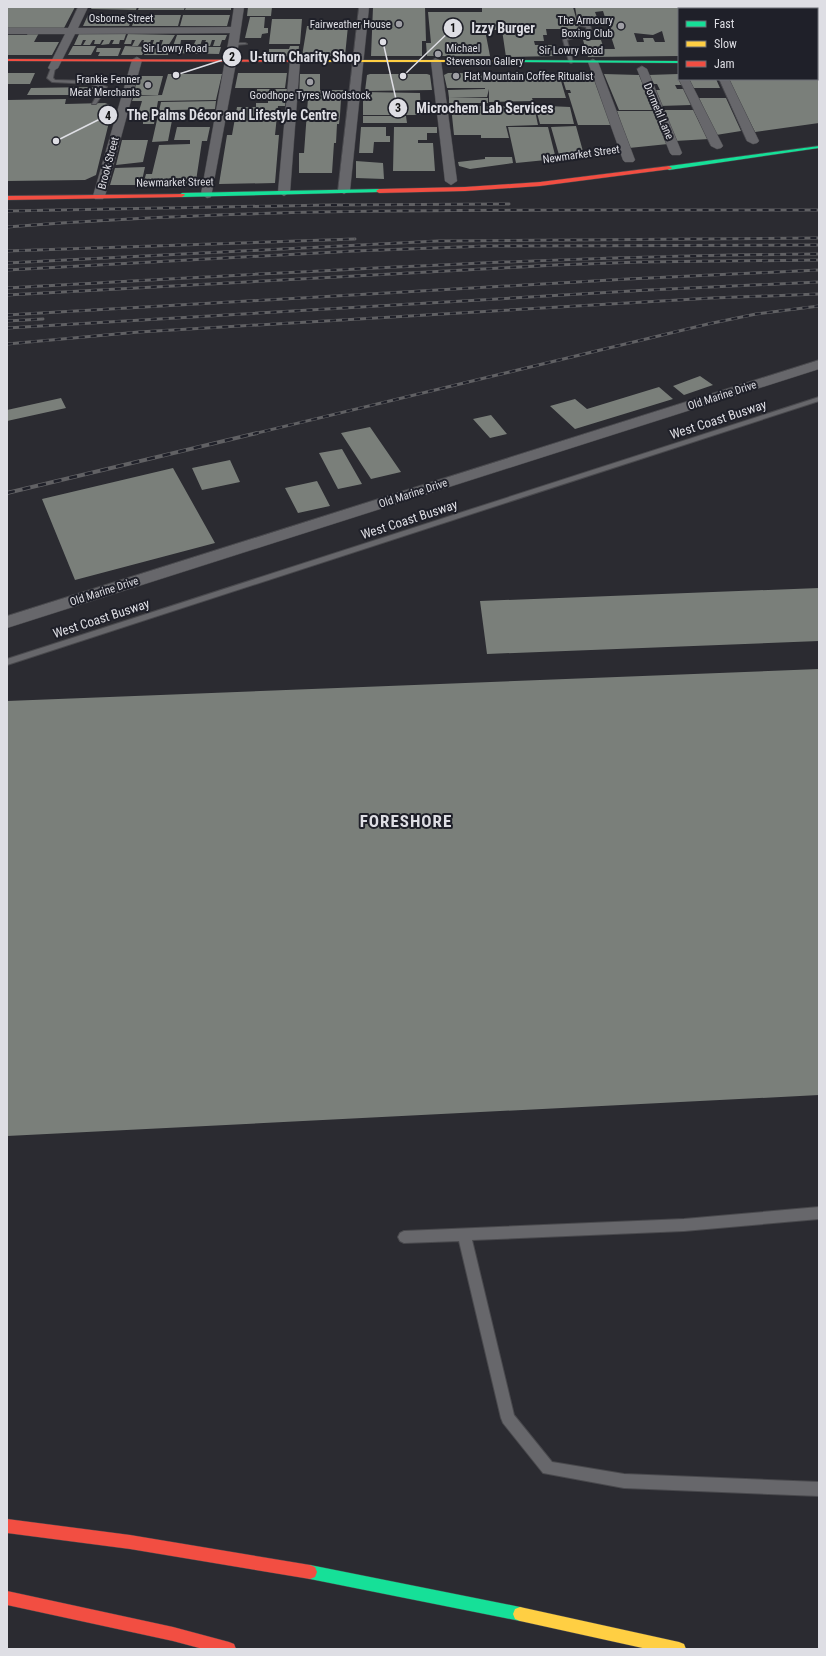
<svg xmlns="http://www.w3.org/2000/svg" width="826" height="1656" font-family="'Roboto Condensed',sans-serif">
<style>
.building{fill:#7a7f7a;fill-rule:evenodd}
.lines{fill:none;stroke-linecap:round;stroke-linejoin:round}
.lane-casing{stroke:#49494d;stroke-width:2}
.street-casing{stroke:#49494d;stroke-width:1}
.fast-casing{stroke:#49494d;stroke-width:1}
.slow-casing{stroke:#49494d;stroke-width:1}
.jam-casing{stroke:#49494d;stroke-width:1}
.lane{fill:#67676b;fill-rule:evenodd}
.street{fill:#67676b;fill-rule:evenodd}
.fast{fill:#16e098;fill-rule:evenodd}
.slow{fill:#ffcf43;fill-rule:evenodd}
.jam{fill:#f24e42;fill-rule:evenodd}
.rail-far1-casing{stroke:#616164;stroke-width:3}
.rail-casing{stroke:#616164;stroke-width:4}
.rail-far1{stroke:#1f2029;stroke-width:2;stroke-dasharray:6;stroke-linecap:butt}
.rail{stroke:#1f2029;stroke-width:2.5;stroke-dasharray:8;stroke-linecap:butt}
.poi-dot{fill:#9f9fa5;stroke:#1f2029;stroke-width:1.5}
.labels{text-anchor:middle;stroke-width:4;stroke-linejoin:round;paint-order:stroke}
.far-street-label{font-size:11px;fill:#dedee4;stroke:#1f2029}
.far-poi-label{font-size:11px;fill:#dedee4;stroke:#1f2029;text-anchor:end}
.street-label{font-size:13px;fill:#dedee4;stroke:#1f2029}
.district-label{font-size:17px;font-weight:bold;letter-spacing:1px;fill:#dedee4;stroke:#1f2029}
.leader{fill:none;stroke:#dedee4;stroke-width:1.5}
.callout-dot{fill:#dedee4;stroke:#1f2029;stroke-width:1.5}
.mark-label{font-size:12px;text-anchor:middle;font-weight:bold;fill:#111}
.callout-label{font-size:14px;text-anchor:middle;font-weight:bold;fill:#dedee4;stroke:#1f2029;stroke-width:4;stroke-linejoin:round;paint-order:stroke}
</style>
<rect width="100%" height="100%" fill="#2b2b31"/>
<!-- building -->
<path class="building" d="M7,7H75L64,28H7Z
M92,7H137L136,10L91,9Z
M139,7H185L184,10H138Z
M186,7H231V10H185Z
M248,7H272L271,16H247Z
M373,7H425L426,41H422V56H371Z
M482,7H573L579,29H546L547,35H543L544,41H534L535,45H553L556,56L506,57L502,30H485L490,56H427L426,43H431L428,12H482Z
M575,7H691V9H679V56L588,57L583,40H601L604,49H615L603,11L595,12L598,20H586V18H577ZM662,31L665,42H655L653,38H643L644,42H637L634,33L653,35Z
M703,7H819V15H817V9H704Z
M88,15H133L129,26H83Z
M136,15H181L178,26H132Z
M183,15H230L227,26H180Z
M250,17H265L264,28H268V33L262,34L261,38H245Z
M272,19H302L300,44H269Z
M307,26H348L345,56H302Z
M28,33H39L34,42H59L52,55H7V35H27Z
M79,34H126L124,40H120L119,44H112L114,40H111L109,44L101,45L104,40H102L100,44H94L95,40H93L90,45H83L86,40H83L81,45H74Z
M128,34L175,35L168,46H161L163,40H160L158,46H152L154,40H151L149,46H142L144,40H142L138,46H132L135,40H132L131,44H124Z
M177,35H227L225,40H222L220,46H213L215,40H212L210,46H204L206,40H202L200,46H193L196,40H181L180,46H173Z
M817,39H819V58H817Z
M73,46H96L91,55H68Z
M125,46L146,47L142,55H121Z
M290,46H299L298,57L263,55V52H269V49H289Z
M173,47H221L219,54L171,53Z
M97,48H121L118,56H98L100,52H96Z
M147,48H170L168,55H144Z
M7,73H35L30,84H7Z
M238,73H287L285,88H235Z
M448,73L559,74L566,98H532L533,101L489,102V89L487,97L449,98L448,90L485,89V88H447L444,75Z
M168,74H222L216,100L158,101L154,124H143V121H136L142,101H132L134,96L162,95Z
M300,74H320V90H345L344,98L299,97Z
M370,74H427L430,75L432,90L365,91L367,75Z
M561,74H592L611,125H578L568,93H571L570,90H566Z
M604,74L639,75L654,110H619Z
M678,74L683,85H675L677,89H684L691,105L660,106L653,90H660L657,84H652L648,75Z
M817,75H819V123L755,132L728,79H817Z
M138,76H163L158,95H133Z
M688,79H716L720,88H692Z
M91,87L94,88L90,95H27L31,88Z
M257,89H287L285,106H278L275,135H279L275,183L219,184L227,135H232L237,107H256V103H268V100H257Z
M363,92L420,93L421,115H363Z
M308,98L341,99L340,115L339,124H337L336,143H334L332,173H299V153H304Z
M449,98H488V103H449Z
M699,98H726L741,131L716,135Z
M66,99L65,104L105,103L113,106L96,175L85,180L7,181V100Z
M216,101L215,109L174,110L168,141L152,142L161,102Z
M451,106H534L538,125L506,126L509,138H481V135H454Z
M548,106L570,107L574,124H540L537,113L549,112L541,108Z
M663,110H696L709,139L675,141Z
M617,111H655L668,144L629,148Z
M363,116H406L407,123H363Z
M576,126L584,155H559L551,127Z
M177,127H210L207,141H202L196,181L189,184L143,185L146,174H152L159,145L190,144V140H174Z
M361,127H386V136H390V142H374L373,153H359Z
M394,127H437V133H427V140H418V143H433L435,171H393Z
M508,127H548L556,159L516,163Z
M122,140H148L143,162L116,165Z
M485,157H512L513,163L470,169L459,166L458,162L485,159Z
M356,161L383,163L384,179L356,178Z
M145,167L141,185H110L115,168Z
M700,376L713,385L684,395L673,386Z
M659,387L673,399L575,429L550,406L575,399L587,409Z
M61,398L66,408L7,421V410Z
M491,415L507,434L490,438L473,419Z
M370,427L401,472L371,479L341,433Z
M342,449L362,484L338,489L319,453Z
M230,460L240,482L202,490L192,468Z
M173,468L215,543L75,580L42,499Z
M317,481L330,506L298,513L285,488Z
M819,588V641L487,654L480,601Z
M819,669V1095L7,1136V701Z"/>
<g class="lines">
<defs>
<path id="lane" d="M576,23L590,25L592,32L567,40L573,62L571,63L569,62L563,40L568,36L587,31L586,27L576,25Z
M817,29H819V32H817Z
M232,43H245L247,44L234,45Z
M53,67L55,68L53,78L55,80L92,81L107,87L96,104H92L101,88L91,84L52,82L47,78L51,68Z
M819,397V401L7,665V659Z
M819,1207V1219L684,1231L472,1240L514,1415L552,1462L624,1474L819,1482V1496L624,1488L543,1473L503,1423L501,1418L459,1241L404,1243L400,1241L398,1237L400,1233L404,1231L684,1219Z"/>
<path id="street" d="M78,7H88L78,28L231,27L234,7H244L235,68L211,197L207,198L201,194L230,33L75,34L58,68L53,71L48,68L65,34H7V28H68Z
M359,7H369L350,190L344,194L338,190Z
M695,7H705V9H695Z
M137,57L142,60L105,196L103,199H95L93,196L132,60Z
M295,58L300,61L290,192L284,196L278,192L290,61Z
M436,58L441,61L457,181L451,185L445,181L431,61Z
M593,59L598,62L635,160L633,162H625L623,160L588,62Z
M642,66L647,69L682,153L680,155H672L670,153L637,69Z
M679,79H689L723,146L721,148L717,149L711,146Z
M719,79H729L759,141L757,143L753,144L747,141Z
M819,360V369L7,628V616Z"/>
<path id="fast" d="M503,60L679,61V63L501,62Z
M817,62H819V64H817Z
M819,146V148L669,170L666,168L669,166Z
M379,189L382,191L381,192L182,197L179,195L182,193Z
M310,1565L520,1607L525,1609L527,1614L525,1619L520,1621L310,1579L305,1577L303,1572L305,1567Z"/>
<path id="slow" d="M304,60H503L505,61L503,62H302Z
M520,1607L679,1642L684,1644L686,1649H647L520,1621L515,1619L513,1614L515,1609Z"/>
<path id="jam" d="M7,59L304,60L306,61L304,62L7,61Z
M669,166L672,168L671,169L540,186L465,191L379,193L376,191L379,189L465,187L540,182Z
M184,194L185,195L182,197L7,200V196Z
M7,1519L130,1535L310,1565L315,1567L317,1572L315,1577L310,1579L130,1549L7,1533Z
M7,1591L173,1627L229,1642L234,1644L236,1649H203L173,1641L7,1605Z"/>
</defs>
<!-- lane casing -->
<use href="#lane" class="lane-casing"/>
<!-- street casing -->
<use href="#street" class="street-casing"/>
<!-- fast casing -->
<use href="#fast" class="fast-casing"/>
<!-- slow casing -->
<use href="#slow" class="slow-casing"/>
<!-- jam casing -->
<use href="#jam" class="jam-casing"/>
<!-- lane -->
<use href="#lane" class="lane"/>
<!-- street -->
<use href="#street" class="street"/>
<!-- fast -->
<use href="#fast" class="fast"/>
<!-- slow -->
<use href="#slow" class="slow"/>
<!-- jam -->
<use href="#jam" class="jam"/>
<defs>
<path id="rail-far1" d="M7,211L329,205L509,204
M7,227C277,205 548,211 819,210
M7,251L355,239
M7,263L438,241L819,238
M7,270L354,251L487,246L819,245
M7,288C278,273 548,256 819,254
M7,295L556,265L640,262L819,260
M7,315L628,279L819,270
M7,321L43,319
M7,328L648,290L819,282
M7,344L139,332L712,298L819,294
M253,434L708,324L756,314L819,306"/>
<path id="rail" d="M7,493L257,433"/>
</defs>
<!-- rail-far1 casing -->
<use href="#rail-far1" class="rail-far1-casing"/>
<!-- rail casing -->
<use href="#rail" class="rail-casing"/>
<!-- rail-far1 -->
<use href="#rail-far1" class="rail-far1"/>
<!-- rail -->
<use href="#rail" class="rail"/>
</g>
<!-- markers -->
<g class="poi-dot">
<circle cx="399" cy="24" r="4"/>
<circle cx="621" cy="26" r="4"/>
<circle cx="438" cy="54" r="4"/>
<circle cx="456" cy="76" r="4"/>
<circle cx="310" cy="82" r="4"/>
<circle cx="148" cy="85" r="4"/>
</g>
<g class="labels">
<!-- far-street labels -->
<g class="far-street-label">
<text x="121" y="22">Osborne Street</text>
<text x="175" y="52">Sir Lowry Road</text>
<text x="571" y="54">Sir Lowry Road</text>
<text transform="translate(659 111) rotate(67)" y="4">Dormehl Lane</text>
<text transform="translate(581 154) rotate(-8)" y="4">Newmarket Street</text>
<text transform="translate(108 163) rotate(-75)" y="4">Brook Street</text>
<text transform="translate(175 182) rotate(-1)" y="4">Newmarket Street</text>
<text transform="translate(722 395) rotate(-18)" y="4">Old Marine Drive</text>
<text transform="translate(413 493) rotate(-18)" y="4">Old Marine Drive</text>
<text transform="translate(104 591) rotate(-18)" y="4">Old Marine Drive</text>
</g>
<!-- far-poi labels -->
<g class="far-poi-label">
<text x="613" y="24">The Armoury<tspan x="613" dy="13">Boxing Club</tspan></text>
<text x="391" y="28">Fairweather House</text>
<text x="446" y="52" text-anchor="start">Michael<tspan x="446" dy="13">Stevenson Gallery</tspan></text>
<text x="464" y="80" text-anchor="start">Flat Mountain Coffee Ritualist</text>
<text x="140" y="83">Frankie Fenner<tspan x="140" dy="13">Meat Merchants</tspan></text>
<text x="310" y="99" text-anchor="middle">Goodhope Tyres Woodstock</text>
</g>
<!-- street labels -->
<g class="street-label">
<text transform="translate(718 419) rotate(-18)" y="5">West Coast Busway</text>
<text transform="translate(409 519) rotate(-18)" y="5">West Coast Busway</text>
<text transform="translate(101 618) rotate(-18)" y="5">West Coast Busway</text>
</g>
<!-- district labels -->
<g class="district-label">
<text x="406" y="827">FORESHORE</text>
</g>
</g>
<!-- callouts -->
<path class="leader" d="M403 76L453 28M176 75L232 57M383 42L398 108M56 141L108 115"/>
<g class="callout-dot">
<circle cx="403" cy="76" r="4"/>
<circle cx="176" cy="75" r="4"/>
<circle cx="383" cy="42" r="4"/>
<circle cx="56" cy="141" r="4"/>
<circle cx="453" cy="28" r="10"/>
<circle cx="232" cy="57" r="10"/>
<circle cx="398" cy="108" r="10"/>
<circle cx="108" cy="115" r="10"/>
</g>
<g class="mark-label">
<text x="453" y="32">1</text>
<text x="232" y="61">2</text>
<text x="398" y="112">3</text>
<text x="108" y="120">4</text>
</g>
<g class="callout-label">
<text x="503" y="33">Izzy Burger</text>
<text x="305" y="62">U-turn Charity Shop</text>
<text x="485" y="113">Microchem Lab Services</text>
<text x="232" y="120">The Palms Décor and Lifestyle Centre</text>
</g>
<!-- border -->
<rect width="826" height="1656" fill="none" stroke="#dedee4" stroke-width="16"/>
<!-- legend -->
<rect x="678" y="8" width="140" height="72" fill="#1f2029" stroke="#6b6c74"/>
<rect x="686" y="21" width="20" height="6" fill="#16e098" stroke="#6b6c74"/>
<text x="714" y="28" font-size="12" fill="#dedee4">Fast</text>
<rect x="686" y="41" width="20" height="6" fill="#ffcf43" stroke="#6b6c74"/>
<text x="714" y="48" font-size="12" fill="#dedee4">Slow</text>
<rect x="686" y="61" width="20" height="6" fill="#f24e42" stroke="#6b6c74"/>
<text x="714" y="68" font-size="12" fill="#dedee4">Jam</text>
</svg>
